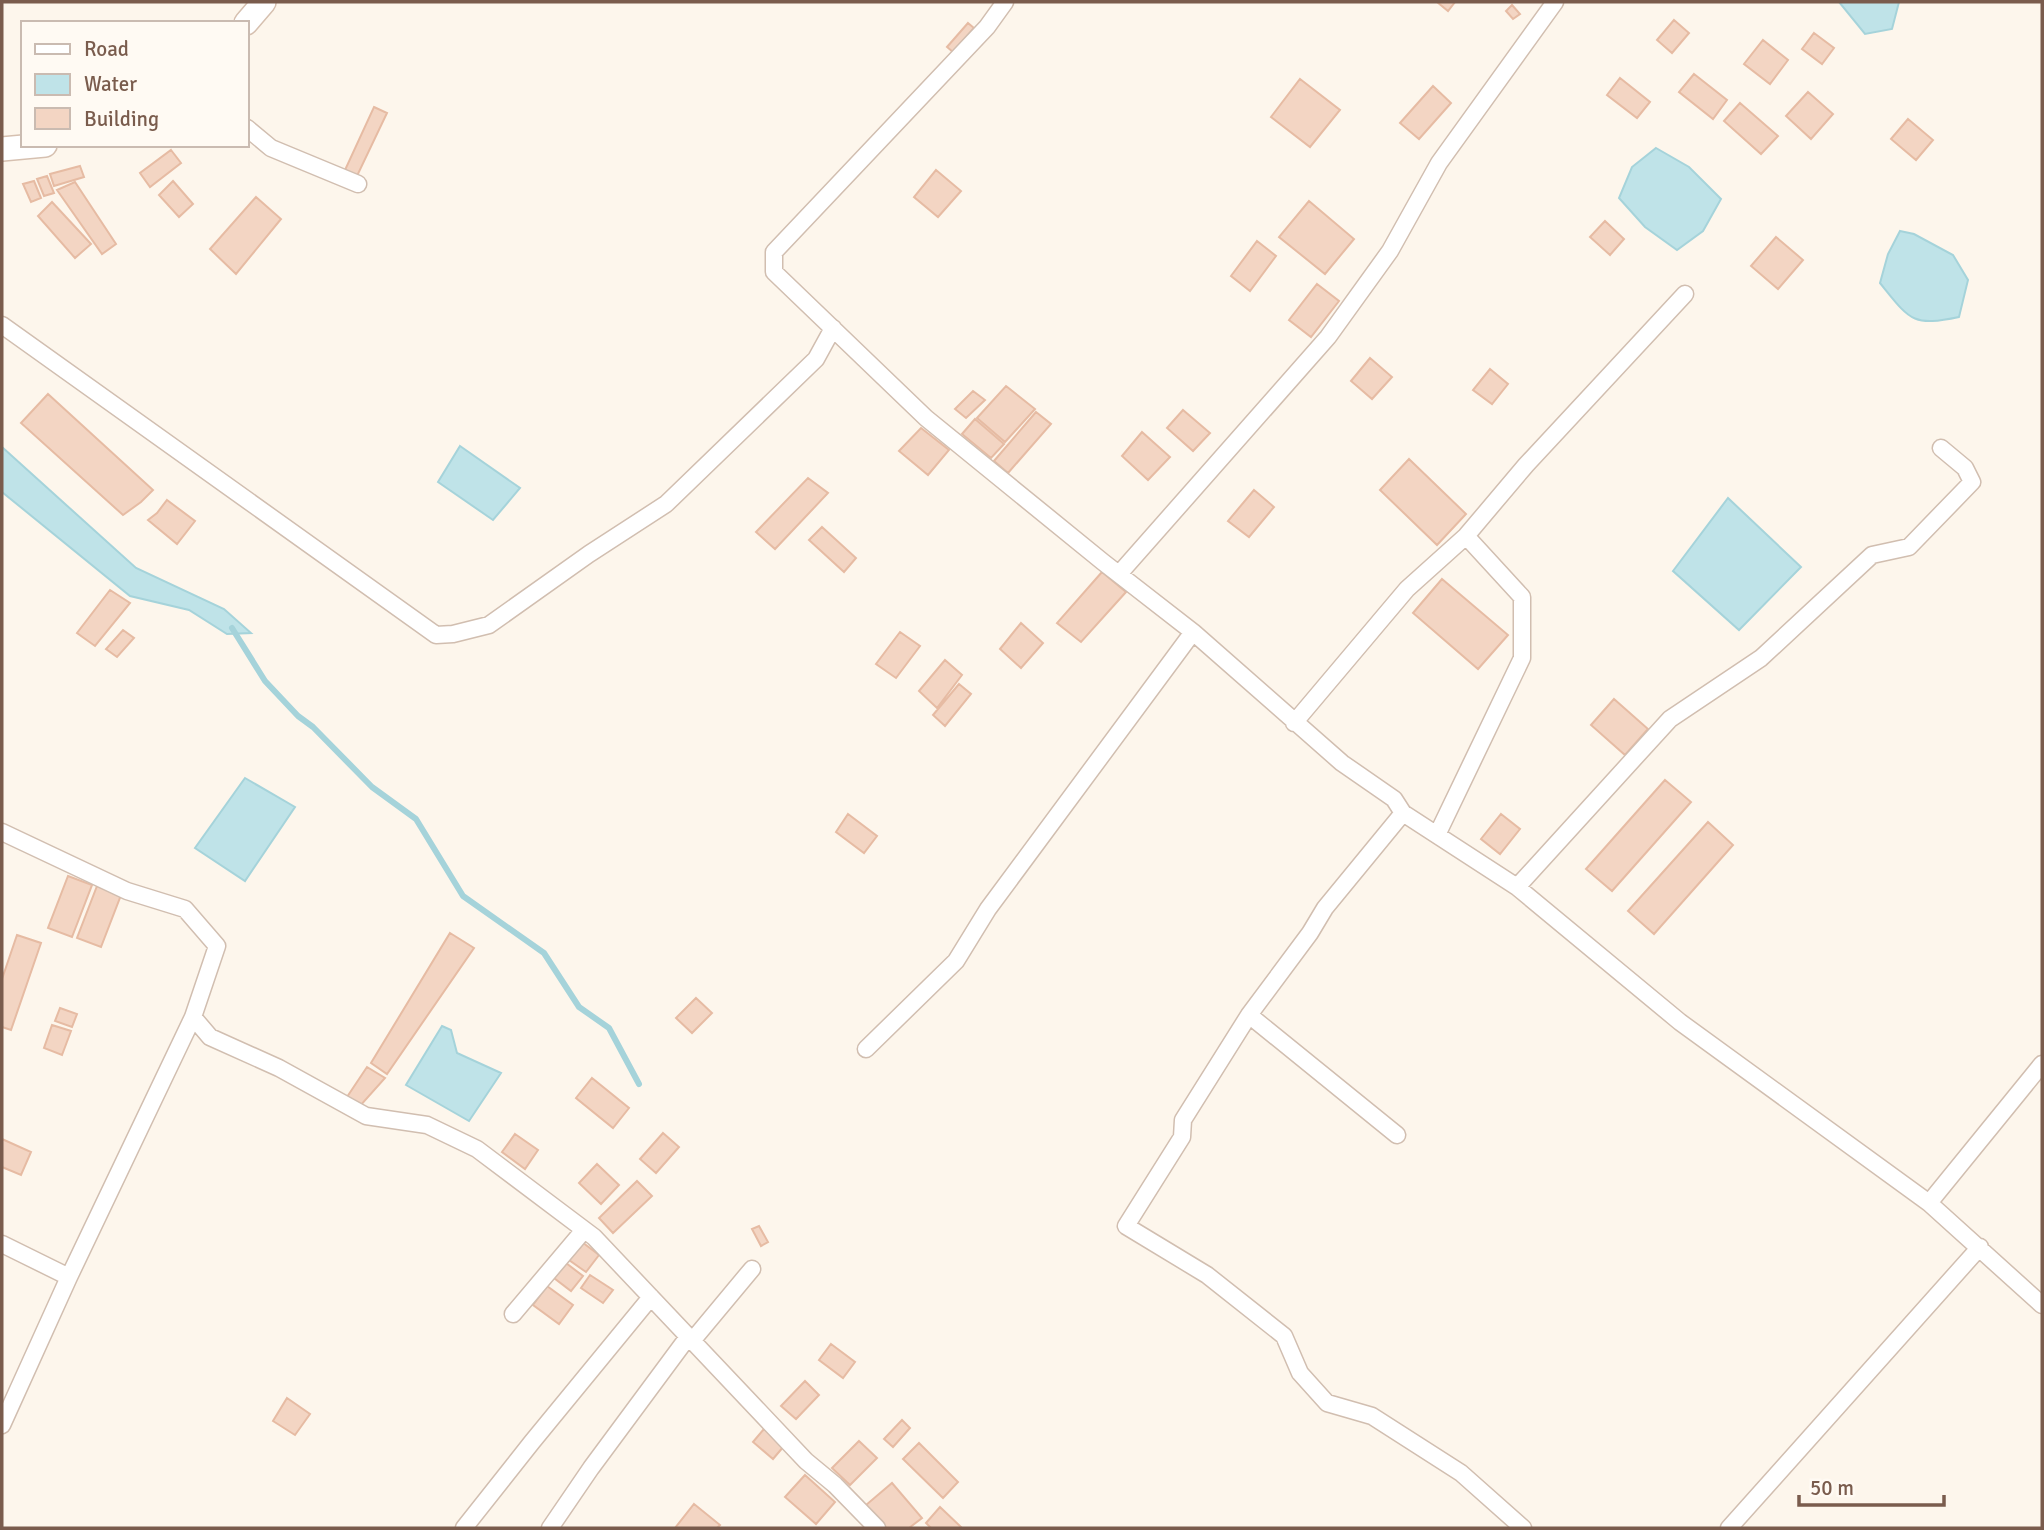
<svg xmlns="http://www.w3.org/2000/svg" width="2044" height="1530" font-family="Signika,sans-serif">
<style>
.water{fill:#bfe3e8;stroke:#a5d3da;stroke-width:2}
.lines{fill:none;stroke-linecap:round;stroke-linejoin:round}
.stream{stroke:#a5d3da;stroke-width:6}
.building{fill:#f3d5c3;stroke:#e6bba3;stroke-width:2}
.street-casing{stroke:#d1beb0;stroke-width:19}
.secondary-casing{stroke:#d6c0b0;stroke-width:26}
.street{stroke:#fff;stroke-width:16}
.secondary{stroke:#fff;stroke-width:23}
</style>
<rect width="100%" height="100%" fill="#fdf6ec"/>
<!-- water -->
<path class="water" d="M1839,2H1899L1892,29L1865,34Z
M1656,148L1689,167L1721,199L1703,231L1677,250L1645,227L1619,198L1632,167Z
M1900,231L1914,234L1953,255L1968,280L1959,317C1912,327 1910,320 1880,283L1888,254Z
M460,446L520,488L493,520L438,482Z
M2,447L136,568L224,609L251,633L227,634L189,610L130,596L2,492Z
M1728,498L1801,567L1739,630L1673,571Z
M245,778L295,807L245,881L195,848Z
M442,1026L451,1030L457,1053L501,1073L469,1121L406,1085Z"/>
<g class="lines">
<!-- stream -->
<path class="stream" d="M232,628L265,681L298,716L313,727L372,787L416,819L463,896L544,953L579,1007L609,1028L639,1084"/>
</g>
<!-- building -->
<path class="building" d="M1437,2H1455L1448,11Z
M1512,5L1520,14L1513,19L1506,11Z
M1674,20L1689,33L1672,53L1657,40Z
M968,23L974,28L953,52L947,47Z
M1814,33L1834,48L1822,64L1802,49Z
M1763,40L1788,60L1770,84L1744,64Z
M1694,74L1727,100L1713,119L1679,92Z
M1620,78L1650,102L1637,118L1607,95Z
M1300,79L1340,110L1310,147L1271,117Z
M1433,86L1451,103L1419,139L1400,123Z
M1808,92L1833,114L1811,139L1786,116Z
M1740,103L1778,136L1761,154L1724,121Z
M374,107L387,113L357,176L345,170Z
M1908,119L1933,140L1916,160L1891,139Z
M171,150L181,163L150,187L140,173Z
M80,166L84,177L54,186L50,174Z
M936,170L961,191L938,217L914,197Z
M47,176L54,193L44,196L37,179Z
M34,181L41,198L31,202L23,184Z
M173,181L193,204L179,217L159,195Z
M75,182L116,244L102,254L57,190Z
M256,197L281,219L236,274L210,249Z
M1309,201L1354,239L1325,274L1279,237Z
M52,202L91,244L75,258L38,216Z
M1605,221L1624,239L1610,255L1590,237Z
M1776,237L1803,260L1778,289L1751,266Z
M1257,241L1276,256L1250,291L1231,276Z
M1317,284L1339,301L1311,337L1289,320Z
M1370,358L1392,377L1372,399L1351,381Z
M1490,369L1508,384L1492,404L1473,390Z
M1006,386L1035,409L1005,442L977,418Z
M973,391L985,400L966,418L955,409Z
M48,394L153,490L141,502L123,515L21,423Z
M1183,410L1210,433L1193,451L1167,428Z
M1036,412L1051,424L1008,473L994,461Z
M975,419L1004,444L991,458L962,434Z
M921,428L949,450L928,475L899,451Z
M1142,432L1170,457L1148,480L1122,456Z
M1409,459L1466,514L1437,545L1380,490Z
M808,478L828,493L775,549L756,532Z
M1254,490L1274,507L1249,537L1228,521Z
M167,500L195,521L177,544L148,520L157,513Z
M822,527L856,558L844,572L809,540Z
M1102,572L1126,592L1081,642L1057,623Z
M1442,579L1508,635L1478,669L1413,613Z
M110,590L130,603L95,646L77,633Z
M1021,623L1043,643L1021,668L1000,649Z
M123,630L134,638L117,657L106,649Z
M900,632L920,646L896,678L876,664Z
M945,660L962,675L937,708L919,691Z
M959,684L971,694L945,726L933,715Z
M1614,699L1648,729L1625,755L1591,725Z
M1665,780L1691,802L1612,891L1586,869Z
M848,814L877,836L864,853L836,832Z
M1501,814L1520,829L1500,854L1481,839Z
M1708,822L1733,845L1654,934L1628,911Z
M68,876L92,885L72,937L48,928Z
M97,886L121,895L101,947L77,938Z
M450,933L474,948L387,1074L371,1063Z
M17,935L41,943L11,1030L2,1027V979Z
M696,998L712,1013L692,1033L676,1018Z
M60,1008L77,1014L72,1027L55,1021Z
M52,1025L71,1031L62,1055L44,1048Z
M367,1067L385,1078L360,1106L347,1097Z
M592,1078L629,1108L613,1128L576,1098Z
M663,1133L679,1147L656,1173L640,1159Z
M515,1134L538,1150L525,1169L502,1152Z
M2,1139L31,1152L21,1175L2,1167Z
M597,1164L619,1185L601,1204L579,1183Z
M637,1181L652,1196L613,1233L599,1218Z
M759,1226L768,1242L761,1246L752,1229Z
M582,1242L599,1255L586,1272L569,1260Z
M566,1263L583,1276L571,1291L554,1278Z
M590,1275L613,1290L603,1303L581,1288Z
M547,1286L573,1305L559,1324L533,1305Z
M831,1344L855,1362L843,1378L819,1360Z
M805,1381L819,1395L796,1419L781,1406Z
M287,1398L310,1414L295,1435L273,1421Z
M902,1420L910,1428L893,1447L884,1439Z
M764,1429L784,1446L773,1459L753,1442Z
M859,1441L877,1458L850,1485L832,1468Z
M919,1443L958,1482L943,1498L903,1459Z
M805,1475L835,1502L816,1524L785,1497Z
M892,1483L922,1518L909,1528H886L866,1505Z
M694,1504L720,1525L717,1528H675Z
M940,1507L961,1527L960,1528H931L926,1523Z"/>
<g class="lines">
<defs>
<path id="street" d="M1005,2L987,27L774,252V272L926,418L1103,562L1193,632L1342,763L1394,799L1403,813L1517,887L1680,1022L1929,1203
M247,128L271,148L358,184
M2,325L436,635L453,634L489,625L589,554L666,504L816,359L833,328
M1119,574L1328,337L1390,251L1439,163L1555,2
M1294,723L1407,589L1466,536L1526,465L1685,294
M1403,813L1325,908L1310,933L1249,1015L1183,1120L1182,1137L1126,1226L1207,1275L1284,1336L1300,1373L1327,1403L1372,1416L1461,1473L1523,1528
M2,832L127,891L185,909L217,946L193,1017L69,1277L2,1425
M1437,835L1522,658V597L1466,536
M1517,887L1670,719L1761,658L1872,555L1909,547L1972,482L1965,468L1941,448
M1249,1015L1397,1135
M193,1017L210,1037L279,1068L366,1116L427,1125L477,1149L594,1237L806,1461L835,1485L877,1528
M866,1049L956,961L988,909L1193,632
M2042,1064L1929,1203L2042,1305
M2,1244L69,1277
M513,1314L584,1230
M692,1341L752,1269
M464,1528L532,1442L651,1297
M550,1528L591,1468L688,1337
M1729,1528L1980,1247"/>
<path id="secondary" d="M246,23L264,2
M2,149L45,145"/>
</defs>
<!-- street casing -->
<use href="#street" class="street-casing"/>
<!-- secondary casing -->
<use href="#secondary" class="secondary-casing"/>
<!-- street -->
<use href="#street" class="street"/>
<!-- secondary -->
<use href="#secondary" class="secondary"/>
</g>
<!-- border -->
<rect width="2044" height="1530" fill="none" stroke="#7a5c4d" stroke-width="7"/>
<!-- legend -->
<rect x="21" y="21" width="228" height="126" fill="#fffaf3" stroke="#cabbb1" stroke-width="2"/>
<rect x="35" y="44" width="35" height="10" fill="#ffffff" stroke="#cabbb1" stroke-width="2"/>
<text x="84" y="56" font-size="21" fill="#7a5c4d">Road</text>
<rect x="35" y="74" width="35" height="21" fill="#bfe3e8" stroke="#cabbb1" stroke-width="2"/>
<text x="84" y="91" font-size="21" fill="#7a5c4d">Water</text>
<rect x="35" y="108" width="35" height="21" fill="#f3d5c3" stroke="#cabbb1" stroke-width="2"/>
<text x="84" y="126" font-size="21" fill="#7a5c4d">Building</text>
<!-- scale -->
<path d="M1799 1495v10h145v-10" fill="none" stroke="#7a5c4d" stroke-width="3.5"/>
<text x="1810" y="1495" font-size="21" fill="#7a5c4d" stroke="#fffaf3" stroke-width="5" paint-order="stroke">50 m</text>
</svg>
